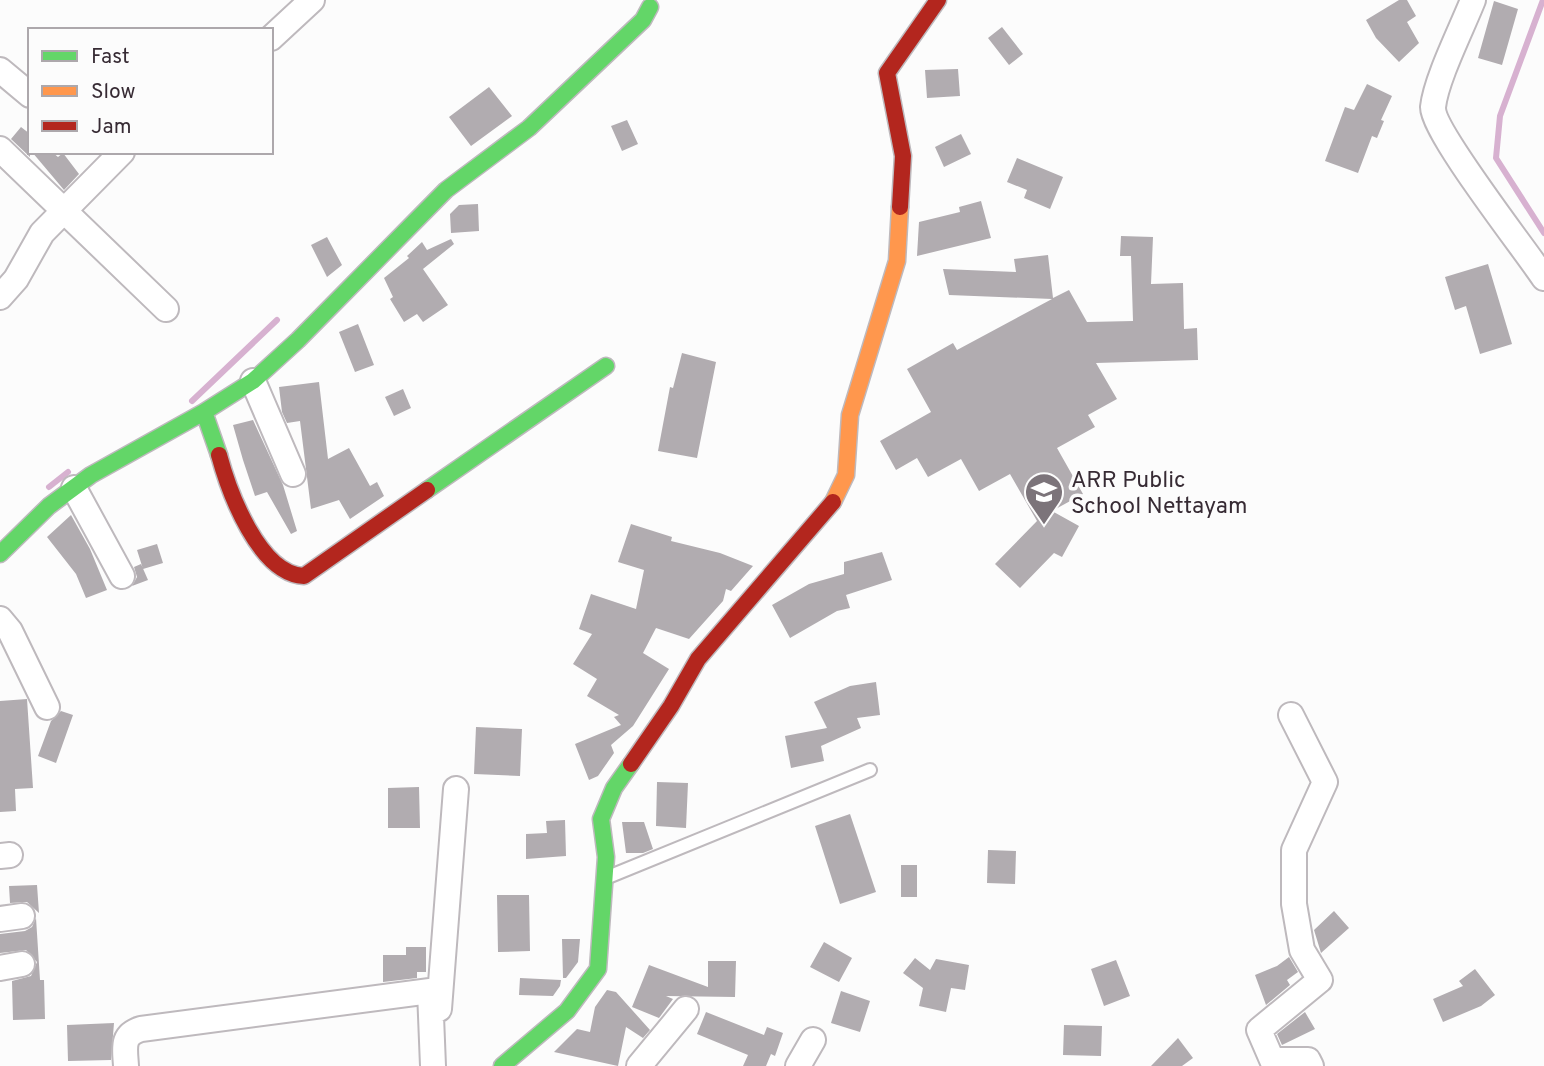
<svg xmlns="http://www.w3.org/2000/svg" width="1544" height="1066" font-family="Overpass,sans-serif">
<style>
.lines{fill:none;stroke-linecap:round;stroke-linejoin:round}
.stream{stroke:#d7b1d0;stroke-width:6}
.building{fill:#b1acb0}
.lane-casing{stroke:#beb9bd;stroke-width:16}
.street-casing{stroke:#beb9bd;stroke-width:28}
.fast-casing{stroke:#beb9bd;stroke-width:19}
.slow-casing{stroke:#beb9bd;stroke-width:19}
.jam-casing{stroke:#beb9bd;stroke-width:19}
.lane{stroke:#fff;stroke-width:12}
.street{stroke:#fff;stroke-width:24}
.fast{stroke:#63d668;stroke-width:16}
.slow{stroke:#ff974d;stroke-width:16}
.jam{stroke:#b3261e;stroke-width:16}
.labels{text-anchor:middle;stroke-width:7;stroke-linejoin:round;paint-order:stroke}
.poi-label{font-size:23px;fill:#372b34;stroke:#fcfcfc;text-anchor:start}
</style>
<rect width="100%" height="100%" fill="#fcfcfc"/>
<g class="lines">
<!-- stream -->
<path class="stream" d="M1543,0L1500,116L1496,158L1544,233
M192,401L277,320
M49,487L68,472"/>
</g>
<!-- building -->
<path class="building" d="M1399,0H1407L1416,16L1407,22L1419,43L1399,62L1376,38L1366,20Z
M1494,1L1518,9L1502,65L1478,58Z
M1002,27L1023,54L1009,65L988,38Z
M958,69L960,96L927,98L925,70Z
M1367,84L1392,96L1381,120L1384,121L1377,138L1372,136L1358,173L1325,161L1345,107L1354,110Z
M489,87L512,116L471,146L449,117Z
M627,120L638,144L622,151L611,126Z
M21,127L30,134V157L11,139Z
M961,134L971,154L944,167L935,147Z
M32,152H52L58,157L63,153L79,174L64,190Z
M1017,158L1063,177L1050,209L1024,198L1027,190L1007,182Z
M981,201L991,238L917,256L919,222L960,212L959,207Z
M478,204L479,231L451,233L450,214L459,205Z
M1121,236L1153,237L1151,284L1183,283L1184,329L1197,328L1198,360L1096,363L1117,399L1088,415L1095,427L1057,448L1083,494L1052,511L1079,526L1062,557L1054,553L1020,588L995,564L1037,521L1010,474L979,491L961,459L928,477L917,458L896,470L880,441L931,412L907,369L953,343L957,350L1052,299L949,295L943,269L1016,272L1014,259L1048,255L1053,298L1069,290L1087,322L1133,321L1131,256H1120Z
M327,237L342,265L327,277L311,245Z
M451,239L454,244L423,269L448,305L423,322L417,314L404,322L390,299L393,297L384,278L409,258L407,256L422,242L427,250Z
M1488,264L1512,344L1480,354L1466,306L1455,310L1445,277Z
M358,324L374,365L355,372L339,332Z
M682,353L716,362L697,458L658,451L670,387L673,388Z
M319,382L328,459L349,448L370,486L377,482L384,496L350,519L339,500L311,509L300,421L287,423L282,412L279,387Z
M403,389L411,408L394,416L385,397Z
M253,420L283,485L297,531L291,534L267,492L255,496L243,460L233,425Z
M71,515L90,549L107,590L86,598L76,574L47,537Z
M631,524L672,537L671,541L720,553L753,566L731,591L726,589L723,601L689,639L656,628L643,653L669,669L633,726L611,745L614,753L598,776L589,780L575,744L621,725L614,717L619,715L587,696L597,679L573,664L592,634L579,629L591,594L636,609L644,570L618,562Z
M157,544L163,563L143,569L137,550Z
M882,552L892,580L846,595L850,608L837,611L790,638L772,605L809,584L844,574V562Z
M141,564L148,580L132,586L137,577L134,567Z
M876,682L880,715L857,718L861,728L821,746L824,761L791,768L785,736L827,728L814,702L850,686Z
M27,699L33,788L15,789L16,811L0,812V701Z
M61,711L73,715L56,763L38,756L51,721Z
M476,727L522,729L520,776L474,774Z
M657,782L688,783L686,828L656,826Z
M419,787L420,828H388V788Z
M850,814L876,892L840,904L815,826Z
M565,820L566,856L526,859V834L547,833L546,821Z
M622,822H644L653,849L643,853H626Z
M988,850L1016,851L1015,884L987,883Z
M901,865H917V897H901Z
M37,885L39,913L27,902L10,903L9,886Z
M497,895H529L530,951L498,952Z
M1334,911L1349,928L1321,953L1314,930Z
M36,918L40,980H44L45,1019L13,1020L12,981L31,976L37,962L26,950L0,953V934L25,931L32,927Z
M562,939H580L578,962L566,978H563Z
M824,942L852,958L839,982L810,967Z
M406,947H426V972H417V978L383,982V955H406Z
M1289,957L1298,972L1287,980L1290,985L1266,1005L1255,975L1277,966Z
M915,958L930,970L936,959L969,965L965,990L951,988L946,1012L919,1006L923,988L903,973Z
M1116,960L1130,996L1104,1006L1091,969Z
M708,961H736L735,997L666,996L673,999L659,1018L632,1007L649,965L708,987Z
M1475,969L1495,995L1481,1006L1443,1022L1433,999L1463,986L1459,981Z
M520,978L561,980L560,986L553,996L519,995Z
M607,990L616,992L650,1030L643,1038L626,1027L618,1066L554,1052L577,1029L590,1032L595,1007Z
M841,991L870,1001L860,1032L831,1023Z
M706,1012L764,1035L767,1027L783,1033L775,1056L771,1054L766,1066H743L748,1055L697,1034Z
M1305,1012L1315,1029L1282,1045L1277,1034Z
M114,1023L111,1060L68,1061L67,1025Z
M1064,1025L1102,1026L1101,1056L1063,1055Z
M1178,1038L1193,1058L1182,1066H1151Z"/>
<g class="lines">
<defs>
<path id="lane" d="M608,877L870,770"/>
<path id="street" d="M1473,0C1462,28 1436,79 1433,107C1432,131 1524,248 1544,278
M271,38L312,0
M0,70L30,95
M0,149L166,309
M0,297L16,279L42,233L122,152
M253,381L293,474
M74,488L122,576
M0,619L10,631L47,707
M1291,715L1325,782L1294,850V904L1302,950L1320,980L1259,1030L1272,1060H1308L1311,1066
M0,856L10,855
M0,919L22,916
M0,968L22,964
M439,1009L456,789
M126,1066C125,1048 121,1035 141,1029L430,991L433,1066
M639,1066L686,1009
M798,1066L813,1040"/>
<path id="fast" d="M204,412L253,381L298,340L446,190L529,128L643,20L650,7
M427,490L606,366
M0,554L49,506L91,475L204,412L219,455
M502,1066L567,1011L598,969L606,857L601,819L614,788L631,764"/>
<path id="slow" d="M833,502L846,475L850,415L897,261L900,207"/>
<path id="jam" d="M900,207L903,156L887,73L938,0
M219,455C229,492 259,574 304,576L427,490
M631,764L671,706L698,659L833,502"/>
</defs>
<!-- lane casing -->
<use href="#lane" class="lane-casing"/>
<!-- street casing -->
<use href="#street" class="street-casing"/>
<!-- fast casing -->
<use href="#fast" class="fast-casing"/>
<!-- slow casing -->
<use href="#slow" class="slow-casing"/>
<!-- jam casing -->
<use href="#jam" class="jam-casing"/>
<!-- lane -->
<use href="#lane" class="lane"/>
<!-- street -->
<use href="#street" class="street"/>
<!-- fast -->
<use href="#fast" class="fast"/>
<!-- slow -->
<use href="#slow" class="slow"/>
<!-- jam -->
<use href="#jam" class="jam"/>
</g>
<!-- icons -->
<defs>
<symbol id="school-pin" viewBox="-11 -11 22 30"><path d="M0 17L-7.5 6A9.5 9.5 0 1 1 7.5 6Z" fill="#7c747a" stroke="#fcfcfc"/><path d="M0-5L7-2L0 1L-7-2ZM-4 1L0 2.5L4 1V4Q0 6-4 4Z" fill="#fff"/></symbol>
</defs>
<g fill-rule="evenodd">
<use href="#school-pin" x="1022" y="470" width="44" height="60"/>
</g>
<g class="labels">
<!-- poi labels -->
<g class="poi-label">
<text x="1071" y="487">ARR Public<tspan x="1071" dy="26">School Nettayam</tspan></text>
</g>
</g>
<!-- legend -->
<rect x="28" y="28" width="245" height="126" fill="#fcfcfc" stroke="#ada8ac" stroke-width="2"/>
<rect x="42" y="51" width="35" height="10" fill="#63d668" stroke="#ada8ac" stroke-width="2"/>
<text x="91" y="63" font-size="21" fill="#372b34">Fast</text>
<rect x="42" y="86" width="35" height="10" fill="#ff974d" stroke="#ada8ac" stroke-width="2"/>
<text x="91" y="98" font-size="21" fill="#372b34">Slow</text>
<rect x="42" y="121" width="35" height="10" fill="#b3261e" stroke="#ada8ac" stroke-width="2"/>
<text x="91" y="133" font-size="21" fill="#372b34">Jam</text>
</svg>
